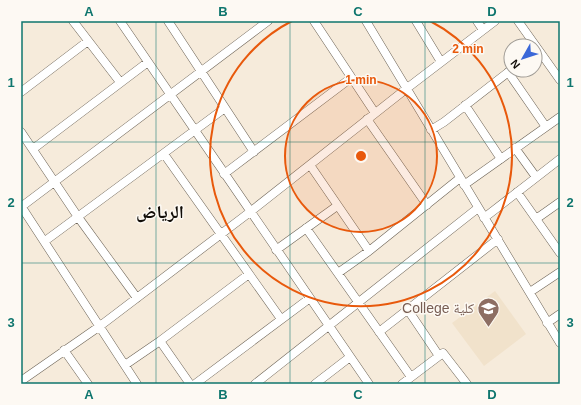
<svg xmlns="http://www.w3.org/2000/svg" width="581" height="405" font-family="Arial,'Noto Naskh Arabic',sans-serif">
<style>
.built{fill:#f1e2cb}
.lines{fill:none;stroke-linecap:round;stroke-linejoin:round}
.minor-casing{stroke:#6c6356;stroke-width:9}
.minor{stroke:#fff;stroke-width:8}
.grid{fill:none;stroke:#0f766e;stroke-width:1;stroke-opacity:0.55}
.ring{fill:none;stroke:#e8590c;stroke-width:2}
.labels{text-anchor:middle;stroke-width:3;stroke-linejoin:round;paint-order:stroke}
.education-label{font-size:14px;fill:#785e54;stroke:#fdf9f3;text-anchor:end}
.district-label{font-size:18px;font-weight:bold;fill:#110d08;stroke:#fdf9f3}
.centre{fill:#e8590c;stroke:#fdf9f3;stroke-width:2}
.ring-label{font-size:12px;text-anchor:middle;font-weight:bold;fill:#e8590c;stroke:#fdf9f3;stroke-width:3;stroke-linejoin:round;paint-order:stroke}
.neatline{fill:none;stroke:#0f766e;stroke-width:1.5}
.grid-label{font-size:13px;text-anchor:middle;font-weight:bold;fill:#0f766e}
</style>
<rect width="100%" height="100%" fill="#f6ebdb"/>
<!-- built -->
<path class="built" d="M495,291L526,334L484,366L452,323Z"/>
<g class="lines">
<defs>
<path id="minor" d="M73,21L120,82
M120,21L369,384
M168,21L254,152
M314,21L375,113
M366,21L560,343
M416,21L441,62
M477,21L483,30
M518,21L560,80
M508,72L546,127
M21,92L88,41
M465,105L501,159
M367,119L427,205
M431,130L444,122L511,70
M21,132L78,217L137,298
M515,148L536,177
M33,149L148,62
M164,154L281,319
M310,165L369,251
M224,174L351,78
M464,185L560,117
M517,192L560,253
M21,206L137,384
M21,207L268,21
M484,218L560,159
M536,219L560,202
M306,228L411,377
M45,241L225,108
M276,250L337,206
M338,273L369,251L460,178
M530,292L560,272
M408,310L439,356
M547,323L560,314
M379,332L498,239
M160,341L190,384
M64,350L88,384
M125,365L160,341L249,274
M21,381L100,326L250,212L406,89L495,21
M195,384L310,298
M255,384L478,208
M315,384L350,357
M402,384L443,353L467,384"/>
</defs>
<!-- minor casing -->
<use href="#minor" class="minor-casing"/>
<!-- minor -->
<use href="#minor" class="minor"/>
</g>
<!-- grid -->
<path class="grid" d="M156,21V384M290,21V384M425,21V384M21,142H560M21,263H560"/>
<!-- distance rings -->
<circle cx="361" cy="156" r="76" fill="#e8590c" fill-opacity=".12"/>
<g class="ring">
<circle cx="361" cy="156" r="76"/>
<path d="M430 21A151 151 0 1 1 292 21"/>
</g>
<!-- icons -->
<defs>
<symbol id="school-pin" viewBox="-11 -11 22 30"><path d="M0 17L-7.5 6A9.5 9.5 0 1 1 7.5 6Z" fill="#8d6e63" stroke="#fdf9f3"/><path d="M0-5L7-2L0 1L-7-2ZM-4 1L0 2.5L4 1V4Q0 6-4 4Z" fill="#fff"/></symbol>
</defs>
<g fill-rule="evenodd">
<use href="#school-pin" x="476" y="296" width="25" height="34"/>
</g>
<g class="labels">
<!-- education labels -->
<g class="education-label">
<text x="474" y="313">College كلية</text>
</g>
<!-- district labels -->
<g class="district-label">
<text x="160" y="218">الرياض</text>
</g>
</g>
<circle cx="361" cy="156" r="6" class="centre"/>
<g class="ring-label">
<text x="468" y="53">2 min</text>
<text x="361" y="84">1 min</text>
</g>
<!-- border -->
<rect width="581" height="405" fill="none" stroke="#fdf9f3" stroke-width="44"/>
<!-- north arrow -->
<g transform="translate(523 58) rotate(231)"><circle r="19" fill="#fdf9f3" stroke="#9f9b95"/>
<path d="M0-3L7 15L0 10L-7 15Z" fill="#3b68d8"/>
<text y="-6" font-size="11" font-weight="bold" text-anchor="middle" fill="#110d08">N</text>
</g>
<rect x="22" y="22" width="537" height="361" class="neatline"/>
<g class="grid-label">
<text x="89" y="16">A</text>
<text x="223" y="16">B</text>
<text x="358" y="16">C</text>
<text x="492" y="16">D</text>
<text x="11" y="87">1</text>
<text x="570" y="87">1</text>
<text x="11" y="207">2</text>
<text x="570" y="207">2</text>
<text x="11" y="327">3</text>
<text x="570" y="327">3</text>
<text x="89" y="399">A</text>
<text x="223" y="399">B</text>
<text x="358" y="399">C</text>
<text x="492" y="399">D</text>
</g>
</svg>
